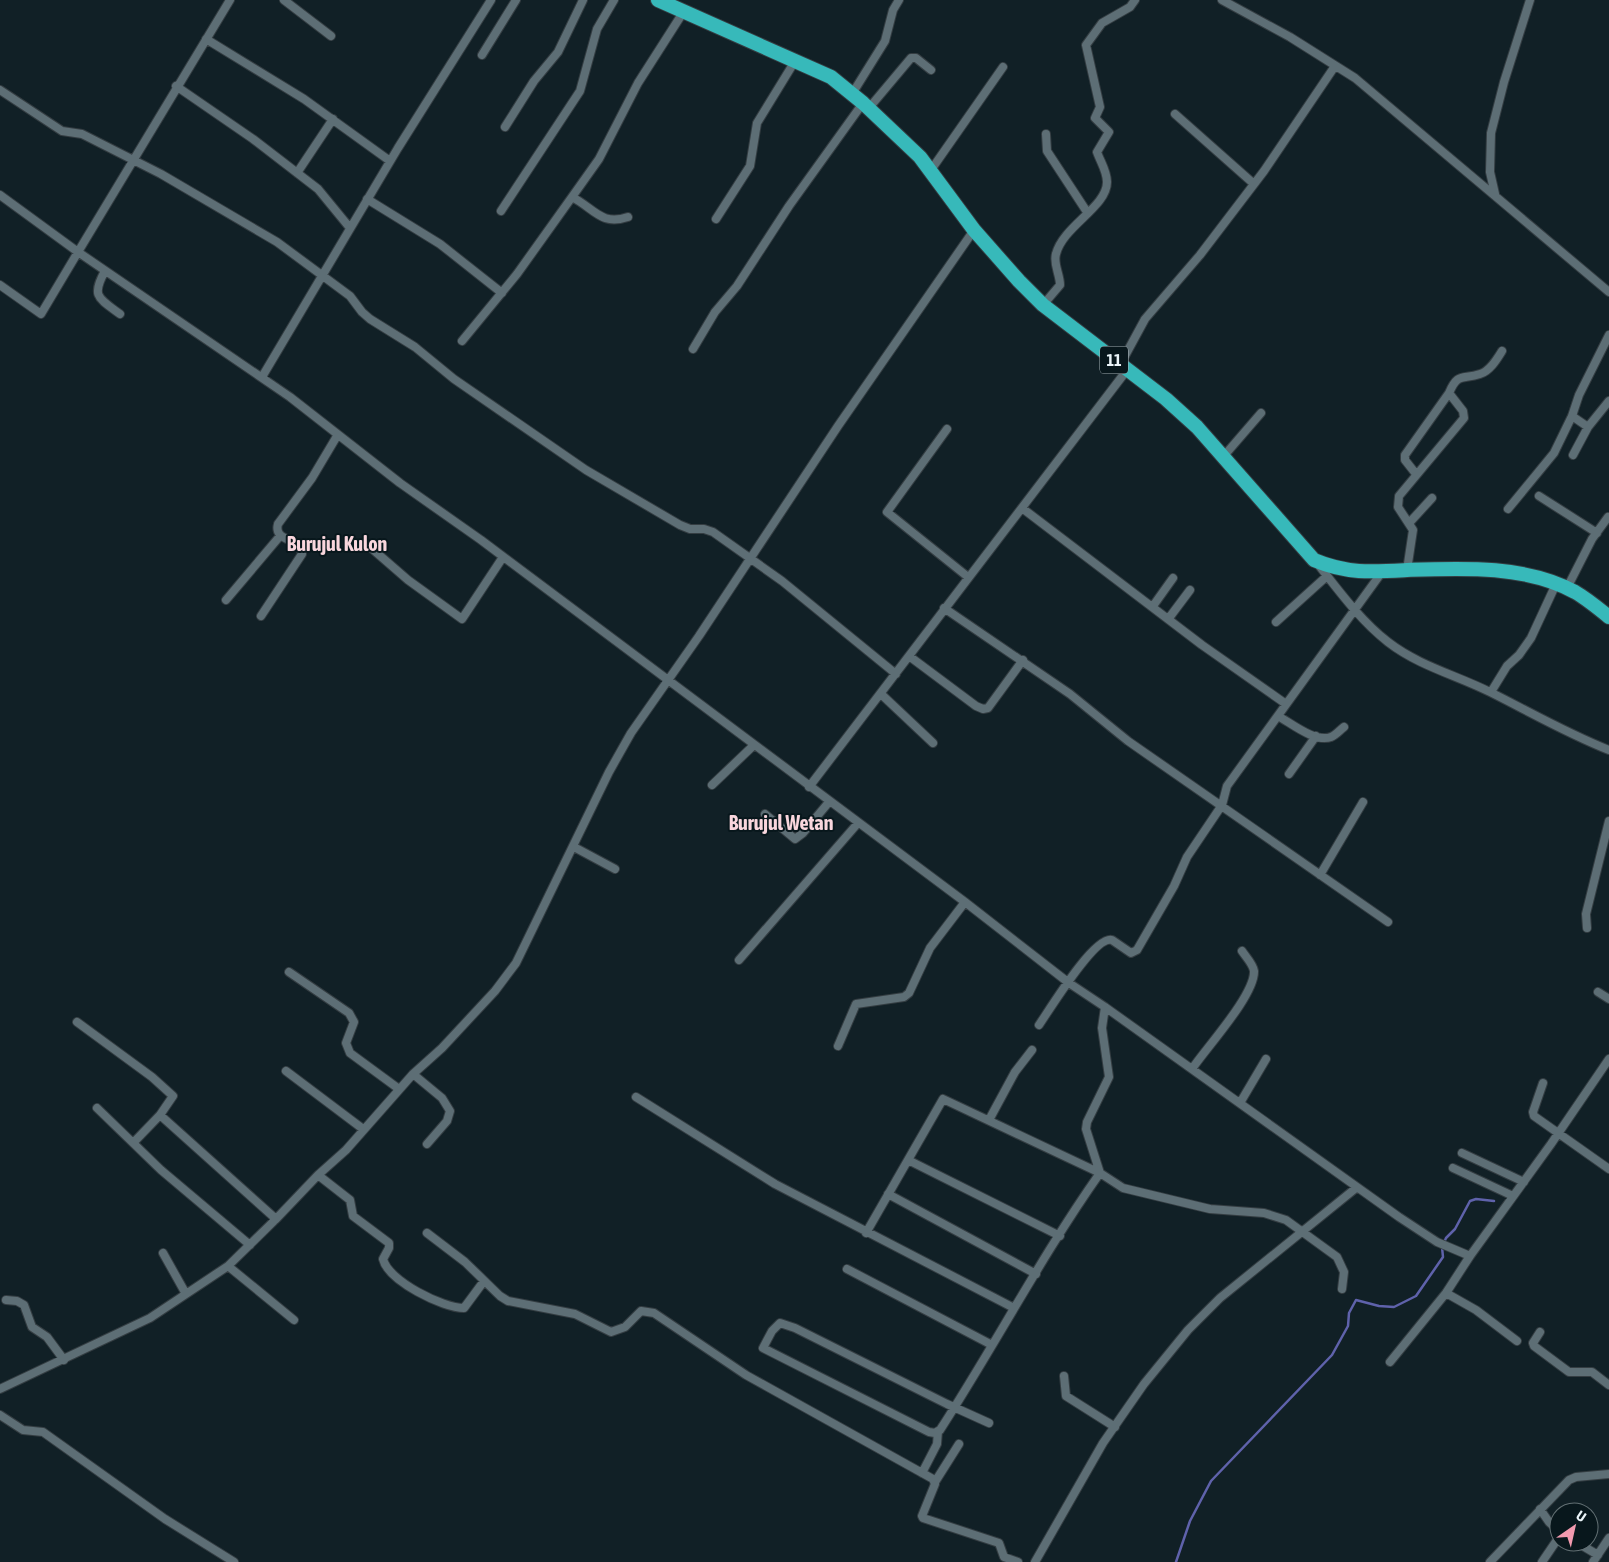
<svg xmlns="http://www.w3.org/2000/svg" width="1609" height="1562" font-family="'Asap Condensed',sans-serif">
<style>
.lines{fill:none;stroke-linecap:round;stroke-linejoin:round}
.stream{stroke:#5f62ab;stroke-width:2.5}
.street-casing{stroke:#343d42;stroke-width:10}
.highway-casing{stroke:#343d42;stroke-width:16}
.street{stroke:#5d6e75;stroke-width:8}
.highway{stroke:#37b9ba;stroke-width:14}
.labels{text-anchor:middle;stroke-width:4;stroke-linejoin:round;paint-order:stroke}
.shield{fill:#08171c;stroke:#a7b2b7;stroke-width:1}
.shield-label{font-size:16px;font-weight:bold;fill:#ebf5f9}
.quarter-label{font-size:20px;font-weight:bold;fill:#f9d6dd;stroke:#08171c}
</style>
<rect width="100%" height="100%" fill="#112026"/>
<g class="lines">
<!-- stream -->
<path class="stream" d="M1176,1562L1190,1521L1211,1481L1332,1355L1348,1326L1349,1313L1356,1300L1379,1306L1394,1307L1416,1296L1443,1257L1442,1247L1446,1238L1455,1229L1470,1201L1476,1199L1494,1201"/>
<defs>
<path id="street" d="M230,0L78,252L290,397L400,483L481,540L965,902L1069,983L1105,1007L1399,1217L1437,1242L1470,1256L1551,1144L1609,1059
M284,0L331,36
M1222,0L1290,37L1355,78L1609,292
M206,39L304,99L390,161
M482,55L516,0
M176,86L253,139L318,189L350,228
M0,90L62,131L82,134L161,174L277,242L350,296L362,312L370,319L415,347L454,379L586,470L680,525L690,529H704L713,532L782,581L896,674
M852,94L885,41L893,10L899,0
M869,108L911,58H916L931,70
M1175,114L1254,184
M505,127L534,81L558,52L583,0
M1046,134L1047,151L1087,212
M931,170L1003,67
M297,173L333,119
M1495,194L1490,172L1491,133L1504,82L1530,0
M0,195L78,252L41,314L0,285
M367,199L440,244L502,293
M501,211L580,91L597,29L614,0
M628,217C601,226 595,209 572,197L599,159L638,83L684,11
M716,219L750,166L757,123L795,61
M105,271C91,296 98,298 120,314
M1043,305L1060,285C1060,274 1053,264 1056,254C1063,226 1107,207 1107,182C1107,171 1100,161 1097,152L1109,132L1095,118L1100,107L1086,45L1102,23L1130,7L1135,0
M462,341L517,274L572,197
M693,349L715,312L737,286L789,206L863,103
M1120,365L1145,319L1200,255L1264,171L1335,66
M262,377L398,148L491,0
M1572,416L1588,427
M947,429L887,512L968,577
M1573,455L1588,427L1609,401
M1223,457L1261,413
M1416,474L1405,460V455L1449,393
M1539,496L1597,533
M1022,508L1202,645L1286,704
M1508,509L1554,453L1572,416L1579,395L1609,335
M1410,522L1432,498
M370,547L408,580L462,619L503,557
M1317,563C1339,591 1360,620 1388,642C1419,666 1456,675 1490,692C1530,712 1568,734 1609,750
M1407,570L1413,530L1398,507L1399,496L1464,418L1463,411L1449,393C1458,372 1462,380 1480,374C1490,371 1497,359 1502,351
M1567,588L1592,539L1608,517
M226,600L280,536
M1153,606L1173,578
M944,608L1070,694L1128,741L1388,922
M261,616L302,554C300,537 273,542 278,524L312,478L337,436
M1169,618L1190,590
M1276,622L1327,576
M909,656L976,706L983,709L988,708L1023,660
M1491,692L1507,666L1519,655L1531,638L1556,584
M881,694L933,743
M1278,716C1291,723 1315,743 1331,737C1336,735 1340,730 1344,727
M1289,774L1316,736
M712,785L754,745
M809,787L1127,370
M765,814L795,839L803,833L829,802
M574,847L615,869
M1320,875L1363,802
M1587,928L1586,914L1609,821
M739,960L858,823
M289,972L349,1013L354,1022L346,1043L350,1053L399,1089
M1598,992L1609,999
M1105,1007L1102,1028L1109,1077L1087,1122L1086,1129L1100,1173L1123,1188L1210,1209L1264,1213L1286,1220L1337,1257L1344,1272L1342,1289
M77,1022L152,1077L173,1096L160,1115L134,1142
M1039,1025C1050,1009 1095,935 1112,940L1131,953L1137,950L1174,886L1187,857L1222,805L1227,786L1382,572
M838,1046L856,1004L904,997L909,993L930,948L965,902
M1192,1069C1206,1048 1255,995 1254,971C1253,964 1246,957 1242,951
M286,1071L363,1129
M413,1074L442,1098L450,1111L447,1121L427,1144
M1543,1083L1533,1112L1534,1116L1609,1169
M636,1097L775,1184L1014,1308
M1240,1103L1266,1059
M97,1108L161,1170L250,1245
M160,1115L276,1219
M989,1120L1015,1072L1032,1050
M1462,1153L1524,1182
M908,1160L1060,1236
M1453,1168L1513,1196
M318,1175L350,1200L353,1216L389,1243V1248L383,1259C388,1281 443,1308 464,1308L484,1281
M888,1194L1036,1274
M427,1233L465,1262L500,1296L508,1301L575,1314L611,1332L625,1327L641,1311L654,1313L746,1375L933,1479L935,1484L922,1516L923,1518L999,1543L1004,1557L1018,1562
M866,1233L943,1099L1100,1173C1042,1255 995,1345 940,1430L935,1433L929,1432L763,1348L772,1331L780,1323L795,1328L947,1404L989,1423
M163,1253L186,1294
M228,1266L294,1320
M847,1269L992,1345
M1446,1293L1476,1310L1517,1341
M6,1300L17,1301L24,1305L32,1327L47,1337L64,1360
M1540,1332L1533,1343L1534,1346L1569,1372H1592L1609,1385
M1390,1362L1446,1293L1470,1256
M1064,1376L1066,1396L1115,1427
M0,1389L150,1318L228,1266L276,1219L318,1175L346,1150L413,1074L442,1048L495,991L516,963L609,772L631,733L699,636L838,426L974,230
M0,1415L23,1430L43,1432L165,1519L234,1562
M922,1473L937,1444L938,1431
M935,1482L959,1444
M1540,1509L1549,1522L1559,1531
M1576,1542L1598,1555
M1035,1562L1103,1443L1144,1384L1188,1330L1220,1298L1356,1188
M1490,1562L1569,1480L1576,1477L1609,1474
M1542,1562L1559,1537
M1593,1562L1609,1538"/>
<path id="highway" d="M658,0L831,77L863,103L920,157L974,230L1019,281L1043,305L1166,399L1197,427L1314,560C1347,574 1373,572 1407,570C1462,568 1526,565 1575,592C1587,599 1598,608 1609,617"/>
</defs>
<!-- street casing -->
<use href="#street" class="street-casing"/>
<!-- highway casing -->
<use href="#highway" class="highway-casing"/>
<!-- street -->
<use href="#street" class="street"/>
<!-- highway -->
<use href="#highway" class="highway"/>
</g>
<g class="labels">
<!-- shield labels -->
<rect class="shield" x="1100" y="346.5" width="28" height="27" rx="4"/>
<g class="shield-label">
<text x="1114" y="366">11</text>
</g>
<!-- quarter labels -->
<g class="quarter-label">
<text x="337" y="551">Burujul Kulon</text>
<text x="781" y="830">Burujul Wetan</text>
</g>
</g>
<!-- north arrow -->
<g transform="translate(1574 1527) rotate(34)"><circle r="24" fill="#08171c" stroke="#637074"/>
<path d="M0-4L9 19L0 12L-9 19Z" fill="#f29aaf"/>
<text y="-8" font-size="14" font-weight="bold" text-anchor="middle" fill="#ebf5f9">U</text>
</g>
</svg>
